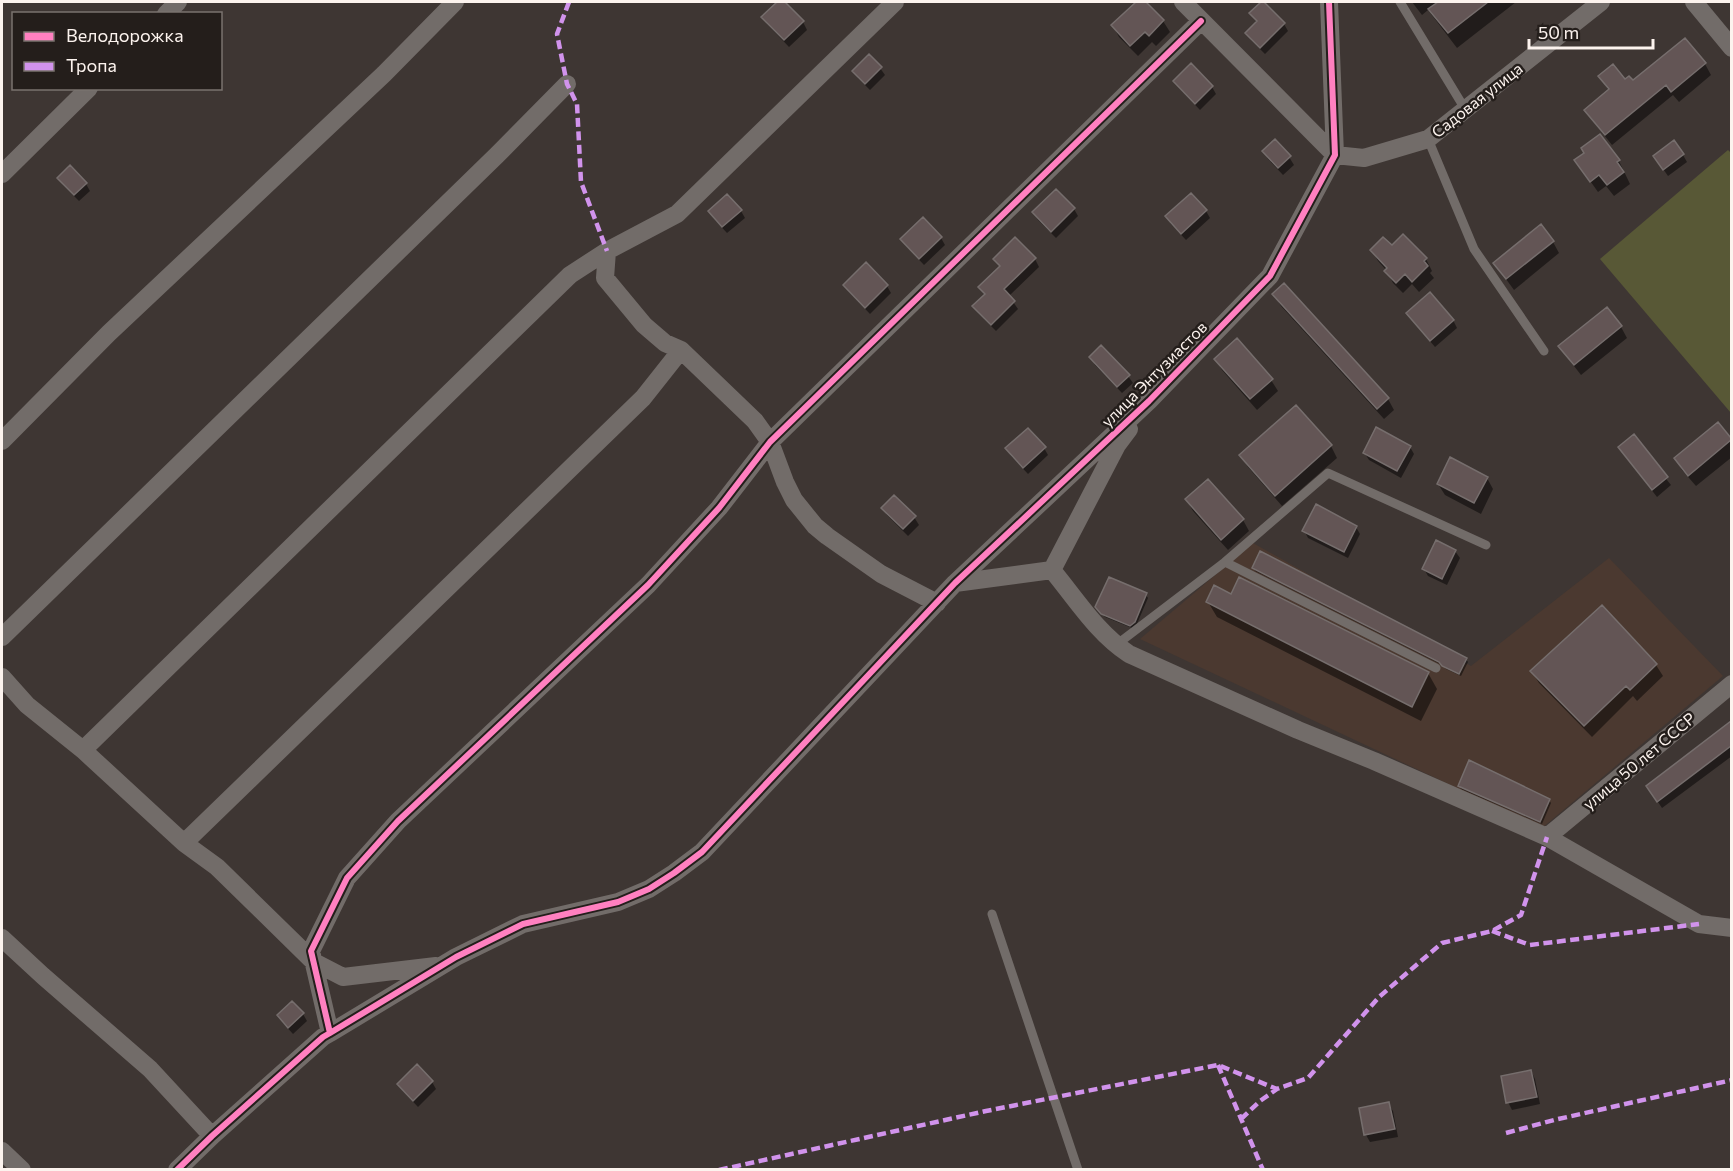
<svg xmlns="http://www.w3.org/2000/svg" width="1733" height="1171" font-family="Commissioner,sans-serif">
<style>
.built{fill:#4b3930}
.green{fill:#585836}
.shadow{fill:#0007}
.building{fill:#635555;stroke:#766e6d;stroke-width:1.5}
.lines{fill:none;stroke-linecap:round;stroke-linejoin:round}
.service{stroke:#726c69;stroke-width:9}
.minor{stroke:#726c69;stroke-width:18}
.quiet{stroke:#d193ec;stroke-width:4.5;stroke-dasharray:9 4.5;stroke-linecap:butt}
.cycleway-casing{stroke:#241e1b;stroke-width:10}
.cycleway{stroke:#ff80c0;stroke-width:6}
.labels{text-anchor:middle;stroke-width:5;stroke-linejoin:round;paint-order:stroke}
.street-label{font-size:16px;fill:#fcf3ee;stroke:#241e1b}
</style>
<rect width="100%" height="100%" fill="#3e3633"/>
<!-- built -->
<path class="built" d="M1253,543L1471,666L1609,558L1723,676L1542,828L1140,639Z"/>
<!-- green -->
<path class="green" d="M1728,150L1732,154L1731,413L1600,259Z"/>
<!-- shadow -->
<path class="shadow" d="M779,2H783L803,22L807,30L789,47L767,24L763,17Z
M1138,2H1144L1163,21L1170,32L1156,46L1152,42L1138,56L1119,37L1113,26Z
M1263,2L1284,24L1288,31L1265,54L1251,40L1247,33L1257,22L1251,13Z
M1412,2H1516L1457,48L1428,10L1422,15Z
M1685,40L1705,64L1711,75L1679,102L1673,95L1612,145L1593,121L1586,110L1609,91L1600,76L1633,82Z
M1191,66L1212,87L1216,94L1200,110L1179,88L1175,81Z
M880,68L885,75L870,90L858,78L854,71Z
M1600,136L1619,161L1630,184L1614,196L1606,186L1598,192L1576,161L1585,153Z
M1264,152L1289,157L1294,165L1283,175L1268,159Z
M1683,155L1687,162L1668,176L1659,163Z
M59,178L86,184L90,191L79,201L63,185Z
M1191,195L1206,211L1210,218L1186,240L1171,224L1167,216Z
M1074,209L1078,216L1056,238L1038,220L1034,213Z
M741,211L745,218L727,233L714,219L710,212Z
M941,238L945,245L924,265L906,246L902,239Z
M1015,240L1035,259L1039,267L1009,296L1018,309L996,331L979,314L974,307L985,295L980,288L1001,268L995,259Z
M1553,242L1559,253L1514,290L1495,264Z
M1392,247L1426,259L1432,271L1430,273L1434,278L1419,292L1412,284L1403,293L1393,283L1387,271L1378,261L1372,250Z
M844,285L887,286L891,293L870,314L849,292Z
M1274,294L1388,399L1394,410L1384,419L1281,306Z
M1412,320H1453L1457,328L1435,347Z
M1621,327L1627,338L1581,375L1567,357L1560,346Z
M1091,357L1128,376L1133,383L1122,393L1095,365Z
M1216,359L1271,380L1278,391L1257,410L1222,370Z
M1296,407L1331,446L1337,458L1282,506L1248,467L1241,456Z
M1718,424L1732,440V457L1696,486L1682,470L1676,458Z
M1633,437L1671,485L1657,497L1619,448Z
M1410,447L1414,454L1401,478L1369,460L1364,452Z
M1044,448L1048,455L1028,474L1011,456L1007,449Z
M1487,478L1493,489L1481,514L1445,495L1438,484Z
M1187,500L1243,520L1249,531L1228,550L1193,511Z
M883,508L914,517L919,525L908,536L887,515Z
M1356,527L1360,534L1348,558L1308,538L1304,530Z
M1455,551L1460,558L1447,585L1428,576L1424,569Z
M1254,568L1466,659L1468,662L1461,676L1446,669L1442,665L1255,571Z
M1146,595L1148,598L1136,626L1132,628L1105,617L1099,610Z
M1231,596L1428,673L1437,689L1421,721L1217,617L1208,602Z
M1656,665L1663,676L1637,701L1633,696L1592,737L1539,683L1532,672Z
M1732,723V756L1662,808L1648,787Z
M1460,786L1549,800L1551,803L1542,824L1461,789Z
M303,1014L307,1021L293,1034L283,1023L279,1016Z
M417,1066L432,1082L436,1089L418,1107L403,1091L398,1084Z
M1531,1071L1535,1079L1540,1104L1512,1110L1508,1102Z
M1388,1104L1393,1111L1398,1137L1370,1142L1366,1135L1361,1109Z"/>
<!-- building -->
<path class="building" d="M777,2H785L804,21L784,40L761,17Z
M1136,2H1146L1164,20L1149,36L1145,32L1130,46L1111,25Z
M1261,2H1264L1285,23L1260,48L1245,33L1257,21L1249,13Z
M1438,2H1488L1448,33L1428,9Z
M1685,38L1706,63L1671,92L1666,85L1605,135L1584,110L1609,89L1598,76L1613,64L1625,79L1629,76L1633,80Z
M869,54L882,67L865,84L852,71Z
M1191,63L1213,86L1195,104L1173,81Z
M1600,134L1620,160L1617,162L1624,172L1607,185L1599,175L1590,182L1574,160L1584,153L1581,148Z
M1275,139L1291,156L1278,168L1262,151Z
M1674,140L1684,154L1663,170L1653,156Z
M70,165L87,183L74,195L57,178Z
M1056,189L1075,208L1051,232L1032,212Z
M1191,193L1207,210L1181,234L1165,216Z
M727,194L742,210L722,227L708,211Z
M923,217L942,237L919,259L900,239Z
M1541,224L1554,241L1506,279L1493,263Z
M1403,234L1427,258L1424,261L1428,266L1412,282L1405,274L1396,283L1384,271L1387,268L1370,250L1383,237L1392,245Z
M1015,237L1036,258L1004,289L1015,301L991,325L972,306L985,294L978,287L1000,266L993,259Z
M866,262L888,285L865,308L843,285Z
M1284,283L1389,398L1377,409L1272,294Z
M1430,292L1454,320L1430,341L1406,313Z
M1607,307L1622,326L1574,365L1558,346Z
M1237,338L1273,379L1250,399L1214,359Z
M1101,345L1130,375L1117,387L1089,357Z
M1296,405L1332,445L1275,496L1239,455Z
M1718,422L1731,438V440L1688,476L1674,458Z
M1376,427L1411,446L1397,471L1363,453Z
M1028,428L1046,447L1023,468L1005,448Z
M1634,434L1668,477L1652,490L1618,447Z
M1450,457L1488,477L1474,503L1437,484Z
M1208,479L1244,519L1221,540L1185,499Z
M894,495L916,516L903,529L881,508Z
M1316,504L1357,526L1344,552L1302,531Z
M1436,540L1456,550L1442,579L1422,569Z
M1260,551L1467,658L1459,674L1442,666L1439,662L1252,568Z
M1109,577L1147,593L1135,622L1130,626L1101,614L1095,607Z
M1239,577L1429,672L1412,707L1206,602L1214,585L1231,594Z
M1602,605L1657,664L1630,690L1626,686L1584,726L1530,671Z
M1731,721V746L1657,802L1646,786Z
M1469,760L1550,799L1540,822L1458,786Z
M292,1001L304,1013L288,1028L277,1015Z
M417,1064L433,1081L413,1101L397,1084Z
M1531,1070L1537,1097L1506,1103L1501,1076Z
M1389,1102L1395,1129L1364,1135L1359,1108Z"/>
<g class="lines">
<!-- service -->
<path class="service" d="M1400,2L1465,109
M1428,139L1474,249L1544,351
M1116,645L1225,562
M1436,668L1225,562L1328,473L1486,545
M992,914L1078,1170"/>
<!-- minor -->
<path class="minor" d="M1183,2L1335,155
M1694,2L1732,48
M166,14L178,2
M1335,155L1364,158L1428,139L1601,2
M2,174L89,88
M607,251L605,278L644,325L665,343L681,350L755,421L770,442L785,482L794,500L815,526L827,536L881,574L937,603
M2,441L109,333L384,74L455,2
M1052,570L1117,445L1129,429
M955,583L1052,570C1076,599 1097,633 1129,654L1298,730L1374,761L1547,837L1699,924L1732,928
M2,637L497,155L567,84
M2,677L27,705L83,750L184,843L217,867L314,962L343,977L436,966
M83,750L570,275L607,251L677,214L895,2
M1547,837L1732,684
M184,843L643,398L681,350
M2,938L43,976L150,1069L212,1136
M330,1033L311,951L347,878L398,821L648,585L719,508L770,442L1201,21
M2,1151L22,1170
M177,1170L212,1136L323,1037L330,1033L456,957L523,924L618,902L649,889L674,873L702,852L955,583L1149,401L1270,276L1335,155L1329,2"/>
<!-- quiet -->
<path class="quiet" d="M569,2L557,34L567,84L577,104L581,182L607,251
M1492,931L1530,945L1699,924
M1218,1065L1263,1170
M1241,1119L1260,1101L1277,1089
M1506,1133L1554,1120L1732,1080
M719,1170L986,1111L1218,1065L1277,1089L1308,1078L1379,997L1442,943L1492,931L1521,915L1547,837"/>
<defs>
<path id="cycleway" d="M330,1033L311,951L347,878L398,821L648,585L719,508L770,442L1201,21
M177,1170L212,1136L323,1037L330,1033L456,957L523,924L618,902L649,889L674,873L702,852L955,583L1149,401L1270,276L1335,155L1329,2"/>
</defs>
<!-- cycleway casing -->
<use href="#cycleway" class="cycleway-casing"/>
<!-- cycleway -->
<use href="#cycleway" class="cycleway"/>
</g>
<g class="labels">
<!-- street labels -->
<g class="street-label">
<text transform="translate(1477 100) rotate(-38)" y="6">Садовая улица</text>
<text transform="translate(1154 374) rotate(-45)" y="6">улица Энтузиастов</text>
<text transform="translate(1639 761) rotate(-40)" y="6">улица 50 лет СССР</text>
</g>
</g>
<!-- border -->
<rect width="1733" height="1171" fill="none" stroke="#fcf3ee" stroke-width="6"/>
<!-- legend -->
<rect x="12" y="12" width="210" height="78" fill="#241e1b" stroke="#7a736f" stroke-width="1.5"/>
<rect x="24" y="32" width="30" height="9" fill="#ff80c0" stroke="#7a736f" stroke-width="1.5"/>
<text x="66" y="42" font-size="18" fill="#fcf3ee">Велодорожка</text>
<rect x="24" y="62" width="30" height="9" fill="#d193ec" stroke="#7a736f" stroke-width="1.5"/>
<text x="66" y="72" font-size="18" fill="#fcf3ee">Тропа</text>
<!-- scale -->
<path d="M1529 39v9h124v-9" fill="none" stroke="#fcf3ee" stroke-width="3"/>
<text x="1538" y="39" font-size="18" fill="#fcf3ee" stroke="#241e1b" stroke-width="4.5" paint-order="stroke">50 m</text>
</svg>
